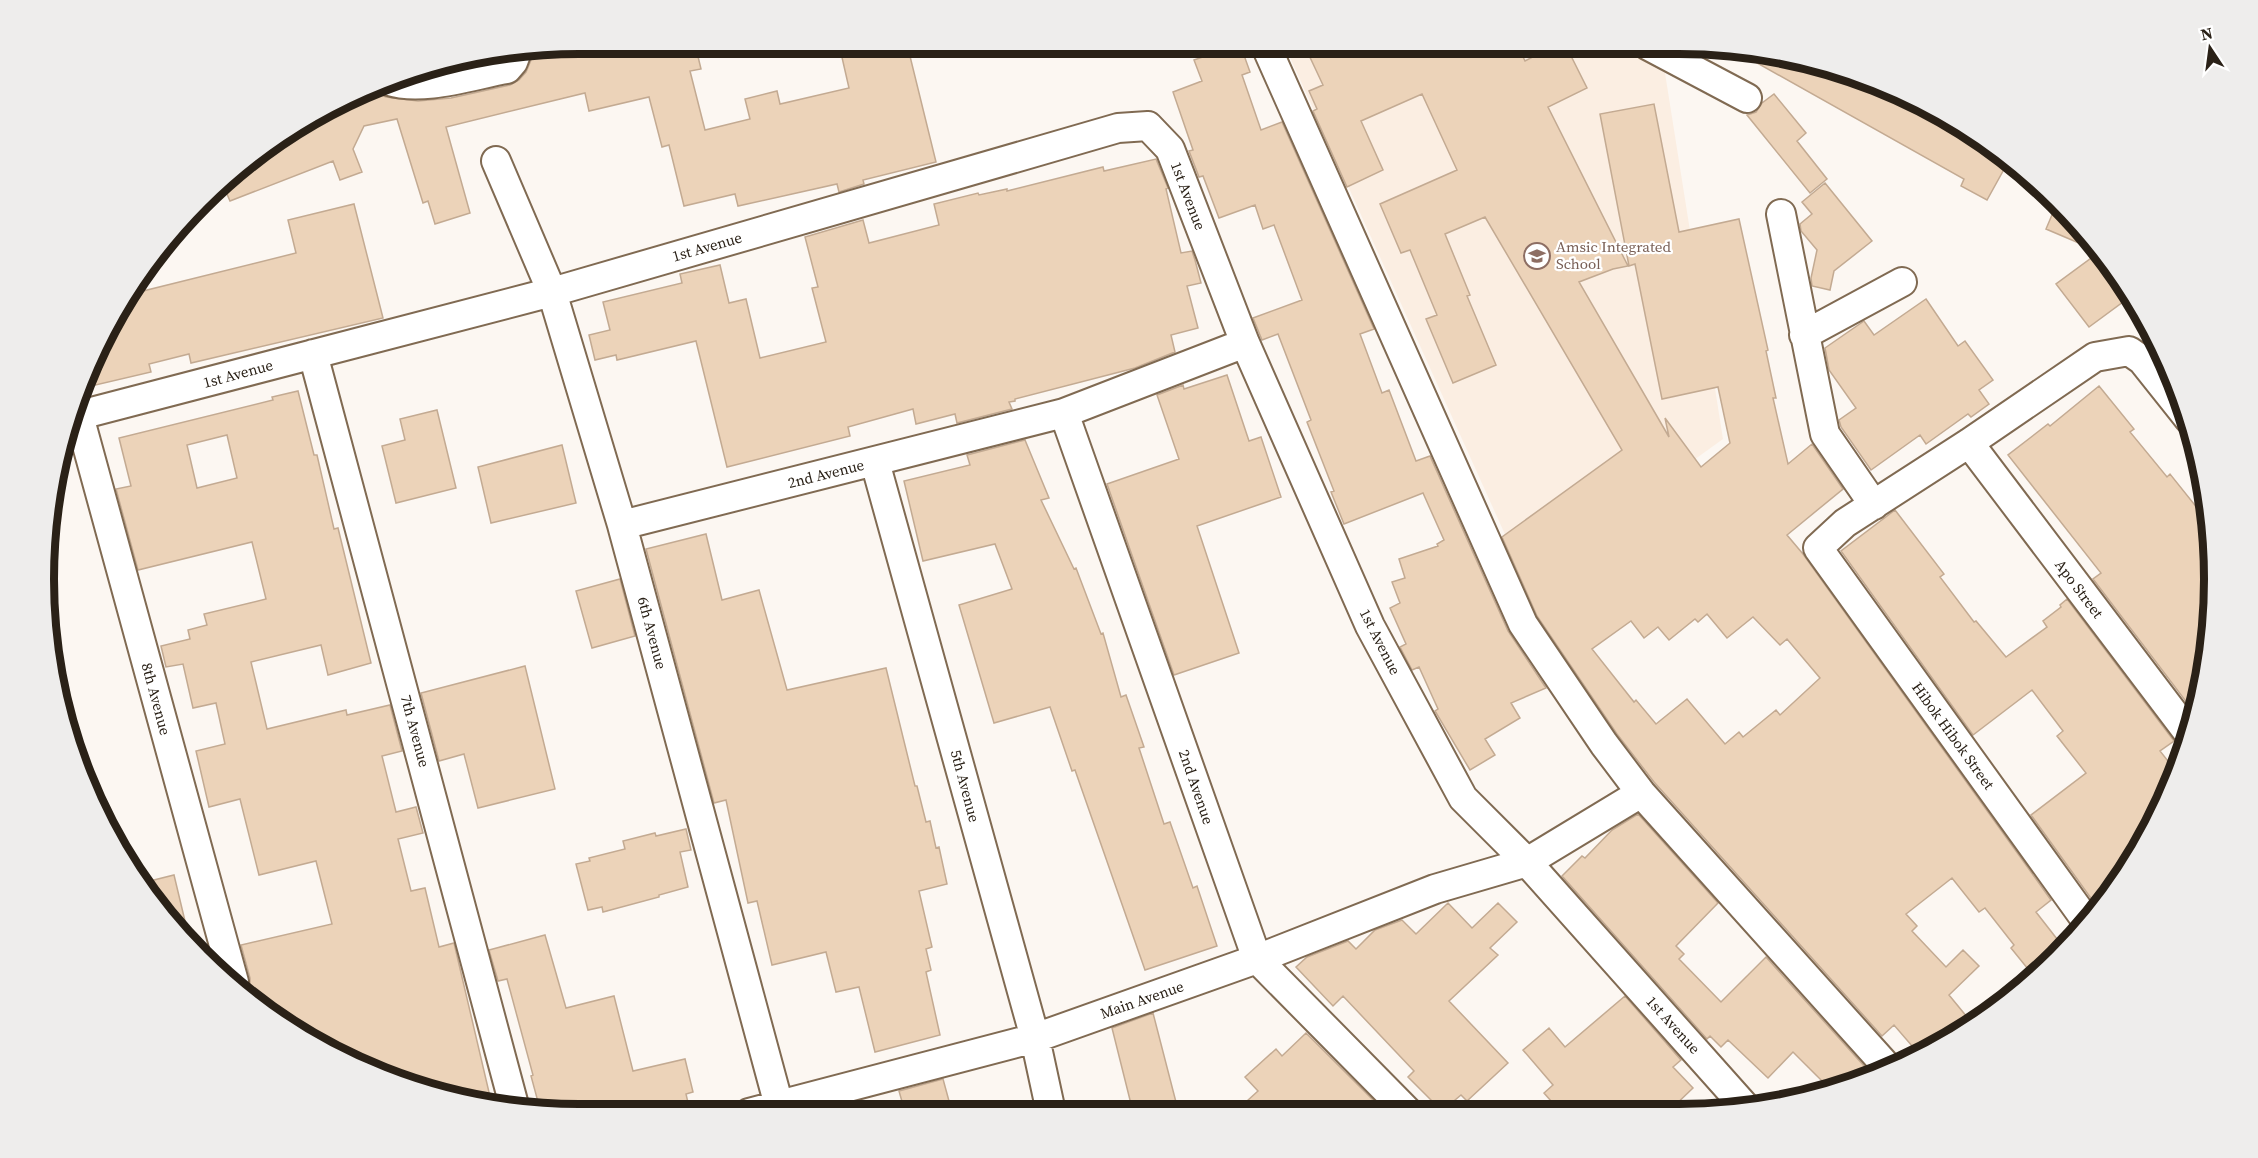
<svg xmlns="http://www.w3.org/2000/svg" width="2258" height="1158" font-family="'Source Serif 4',serif">
<style>
.built{fill:#fbeee2}
.building{fill:#ecd3b9;stroke:#c3aa92;stroke-width:1.5;fill-rule:evenodd}
.lines{fill:none;stroke-linecap:round;stroke-linejoin:round}
.minor-casing{stroke:#806a52;stroke-width:32}
.minor{stroke:#fff;stroke-width:28}
.labels{text-anchor:middle;stroke-width:4.5;stroke-linejoin:round;paint-order:stroke}
.street-label{font-size:15px;fill:#2a2117;stroke:#fff}
.education-label{font-size:15px;fill:#785e54;stroke:#fff;text-anchor:start}
.rim{fill:none;stroke:#2a2117;stroke-width:8}
</style>
<rect width="100%" height="100%" fill="#fcf7f2"/>
<!-- built -->
<path class="built" d="M1284,44L1617,45L1665,73L1723,439L1526,581Z"/>
<!-- building -->
<path class="building" d="M579,44H695L701,69L690,71L705,130L750,119L745,99L777,91L780,104L849,88L841,53L880,44H907L936,162L863,180L864,184L839,192L837,184L738,206L735,194L684,206L669,145L662,147L649,97L589,111L585,93L446,127L470,213L435,224L428,201L423,203L397,119L364,126L353,149L362,172L340,180L333,161L230,201L224,187V181L253,154L375,89L378,94L386,97L418,101L451,98L510,85L519,80L526,72L531,60L532,51Z
M1240,44L1250,72L1242,75L1261,130L1282,122L1374,329L1360,334L1382,393L1389,390L1416,461L1430,456L1508,631L1546,688L1511,703L1520,718L1485,739L1495,755L1470,770L1435,711L1438,709L1419,667L1412,670L1400,647L1406,644L1390,608L1400,603L1392,582L1405,578L1399,559L1438,546L1437,544L1444,540L1423,493L1344,524L1331,492L1334,491L1307,422L1311,420L1278,334L1262,340L1253,318L1302,300L1274,225L1263,229L1255,205L1219,218L1203,176L1199,177L1189,151L1193,150L1173,92L1202,81L1194,60Z
M1328,44H1517L1525,61L1558,44H1565L1587,88L1548,107L1628,266L1613,269L1579,282L1669,437L1665,418L1701,467L1730,443L1718,387L1662,399L1635,264L1629,266L1600,114L1654,104L1679,232L1739,219L1768,350L1766,351L1776,398H1773L1788,464L1812,444L1843,489L1787,535L1803,554L2051,900L2036,912L2064,948L2032,974L2011,948L2014,945L1985,908L1979,912L1952,878L1906,914L1917,926L1912,931L1946,967L1963,950L1979,966L1949,995L1967,1017L1930,1047L1919,1054L1894,1025L1882,1036L1654,782L1617,734L1537,616L1502,537L1622,450L1485,217L1445,234L1470,295L1467,296L1496,365L1453,383L1426,319L1437,315L1410,250L1401,253L1380,204L1457,170L1422,94L1361,121L1383,170L1347,187L1313,111L1317,109L1309,91L1323,85L1308,53ZM1707,614L1727,638L1753,617L1780,645L1787,639L1820,678L1780,715L1776,710L1743,737L1739,732L1725,744L1687,699L1656,724L1636,700L1634,702L1592,649L1631,621L1644,638L1658,627L1669,640L1695,619L1698,622Z
M1735,48L1817,62L1916,99L1966,130L1963,136L2008,162L1987,200L1961,186L1964,179L1734,50Z
M1774,94L1806,133L1797,141L1827,179L1810,193L1747,115L1756,112L1762,103Z
M1156,159L1168,188L1166,189L1181,253L1192,251L1195,260L1201,283L1187,286L1198,328L1171,335L1175,352L1135,368L1015,399V401L1009,402L1012,409L957,423L955,414L916,424L913,409L848,427L850,436L727,467L696,341L617,360L616,355L595,360L589,335L610,330L603,302L682,283L680,274L720,265L729,303L746,299L760,358L826,342L812,288L818,287L805,237L863,220L869,243L939,225L934,204L978,193L979,195L1007,189V191L1103,167L1104,171Z
M1825,183L1872,241L1834,271L1830,290L1812,286L1811,278L1817,250L1801,231L1800,224L1812,214L1802,202Z
M2057,203L2081,226L2100,252L2046,229Z
M354,204L383,318L191,363L189,354L149,364L151,372L87,387L115,312L127,295L296,253L288,220Z
M2098,253L2131,296L2089,327L2056,284Z
M1926,299L1958,346L1965,341L1993,380L1979,390L1989,404L1971,417L1968,414L1926,444L1920,435L1871,470L1841,427L1839,420L1856,408L1829,370L1825,348L1864,321L1874,335Z
M1227,375L1249,441L1261,437L1281,497L1197,526L1239,653L1174,675L1107,484L1179,459L1157,395L1183,385L1184,389Z
M2099,386L2134,429L2130,432L2167,477L2170,474L2210,524L2213,614L2197,716L2093,579L2101,573L2008,455L2048,424L2050,426Z
M298,391L314,455H317L334,529L338,528L371,663L328,675L321,645L251,662L267,729L346,710L347,715L390,705L402,751L382,756L396,812L416,807L423,833L398,839L411,891L425,888L439,947L454,943L492,1105L441,1096L342,1059L247,991L250,986V978L241,945L332,924L316,861L259,875L240,799L209,807L196,751L225,744L216,703L193,708L183,664L166,667L161,646L190,639L188,630L207,625L204,614L266,599L252,542L138,570L116,489L131,486L119,438L273,400L272,397ZM227,435L237,478L197,488L187,445Z
M437,410L456,488L396,503L382,446L405,440L400,419Z
M1025,440L1049,498L1041,500L1074,569L1076,568L1101,634L1103,633L1121,697L1126,695L1144,747L1139,748L1164,824L1170,822L1193,888L1197,886L1217,946L1145,970L1075,770L1072,771L1050,707L994,723L959,605L1012,589L995,544L923,561L904,481L970,465L967,455Z
M562,445L576,503L491,523L478,467Z
M1895,510L1944,574L1940,577L1974,622L1976,621L2006,657L2047,627L2043,621L2061,607L2060,605L2067,599L2174,741L2160,751L2175,770V775L2159,816L2098,908L2031,815L2086,773L2057,736L2063,731L2032,690L1973,735L1841,551Z
M706,534L722,600L759,590L787,690L886,668L915,786H917L926,822L930,821L936,848L939,847L947,884L919,891L932,947L926,949L931,970L926,972L940,1035L875,1052L859,987L836,992L826,952L772,965L757,901L748,903L726,800L714,803L646,549Z
M620,579L635,636L592,648L576,591Z
M525,666L555,789L478,808L464,754L439,761L421,693Z
M1638,814L1718,903L1676,946L1684,954L1679,959L1721,1002L1766,957L1874,1077L1829,1088L1793,1052L1768,1078L1728,1040L1721,1047L1710,1036L1707,1039L1562,876L1582,856L1585,858L1612,830Z
M686,829L691,850L680,852L688,887L659,895V897L603,912L602,907L588,910L576,864L590,861L589,858L625,849L623,841L655,833L656,836Z
M174,875L190,942L146,882Z
M1448,903L1472,928L1498,903L1517,922L1490,948L1498,955L1449,1001L1508,1063L1467,1101L1461,1095L1442,1111L1408,1077L1414,1071L1343,996L1333,1006L1296,967L1307,957L1348,941L1356,949L1375,930L1402,920L1416,934Z
M545,935L566,1008L614,996L633,1071L685,1059L693,1092L686,1094L689,1107L663,1113H541L531,1076L533,1075L507,979L498,981L489,950Z
M1625,996L1681,1060L1673,1067L1693,1088L1670,1110H1559L1544,1093L1553,1085L1523,1050L1549,1028L1565,1047Z
M1153,1013L1177,1106L1156,1112H1133L1112,1028Z
M1306,1033L1384,1111H1236L1258,1091L1245,1077L1276,1049L1282,1056Z
M943,1079L952,1112H905L899,1091Z"/>
<g class="lines">
<defs>
<path id="minor" d="M1265,44L1523,624L1604,744L1641,793L1890,1070
M1647,45L1747,98
M389,81C423,92 472,75 507,69L513,62L516,54
M496,161L552,292L622,525L781,1113
M1781,214L1825,434L1874,505
M1804,335L1902,282
M313,354L515,1109
M1064,413L1257,959L1407,1111
M76,416L552,292L1118,128L1148,126L1170,149L1245,343L1370,626L1463,798L1527,862L1748,1110
M79,416L234,982
M1969,443L2190,735
M875,462L1035,1038L1051,1112
M622,525L1064,413L1245,343
M2088,923L1818,548L1845,523L1969,443L2095,357L2129,351L2142,360L2189,419
M749,1113L1035,1038L1257,959L1435,889L1527,862L1641,793"/>
</defs>
<!-- minor casing -->
<use href="#minor" class="minor-casing"/>
<!-- minor -->
<use href="#minor" class="minor"/>
</g>
<!-- icons -->
<defs>
<symbol id="school-ring" viewBox="-11 -11 22 22"><circle r="9.5" fill="#fff" stroke="#8d6e63" stroke-width="1.5"/><path d="M0-5L7-2L0 1L-7-2ZM-4 1L0 2.5L4 1V4Q0 6-4 4Z" fill="#8d6e63"/></symbol>
</defs>
<g fill-rule="evenodd">
<use href="#school-ring" x="1522" y="241" width="30" height="30"/>
</g>
<g class="labels">
<!-- street labels -->
<g class="street-label">
<text transform="translate(1188 196) rotate(69)" y="5">1st Avenue</text>
<text transform="translate(707 247) rotate(-16)" y="5">1st Avenue</text>
<text transform="translate(238 374) rotate(-15)" y="5">1st Avenue</text>
<text transform="translate(826 474) rotate(-14)" y="5">2nd Avenue</text>
<text transform="translate(2079 589) rotate(53)" y="5">Apo Street</text>
<text transform="translate(652 633) rotate(75)" y="5">6th Avenue</text>
<text transform="translate(1380 642) rotate(63)" y="5">1st Avenue</text>
<text transform="translate(156 699) rotate(75)" y="5">8th Avenue</text>
<text transform="translate(415 731) rotate(75)" y="5">7th Avenue</text>
<text transform="translate(1953 736) rotate(54)" y="5">Hibok Hibok Street</text>
<text transform="translate(965 786) rotate(75)" y="5">5th Avenue</text>
<text transform="translate(1196 787) rotate(71)" y="5">2nd Avenue</text>
<text transform="translate(1142 1000) rotate(-19)" y="5">Main Avenue</text>
<text transform="translate(1673 1025) rotate(48)" y="5">1st Avenue</text>
</g>
<!-- education labels -->
<g class="education-label">
<text x="1556" y="252">Amsic Integrated<tspan x="1556" dy="17">School</tspan></text>
</g>
</g>
<!-- crop -->
<path d="M0 0H2258V1158H0ZM579 54H1679A525 525 0 0 1 2204 579V579A525 525 0 0 1 1679 1104H579A525 525 0 0 1 54 579V579A525 525 0 0 1 579 54Z" fill="#eeedec" fill-rule="evenodd"/>
<path class="rim" d="M579 54H1679A525 525 0 0 1 2204 579V579A525 525 0 0 1 1679 1104H579A525 525 0 0 1 54 579V579A525 525 0 0 1 579 54Z"/>
<!-- north arrow -->
<g transform="translate(2210 48) rotate(347)" stroke="#ffffff" stroke-width="4.5" paint-order="stroke">
<path d="M0-4.5L10 22L0 15L-10 22Z" fill="#2a2117"/>
<text y="-9" font-size="16" font-weight="bold" text-anchor="middle" fill="#2a2117">N</text>
</g>
</svg>
